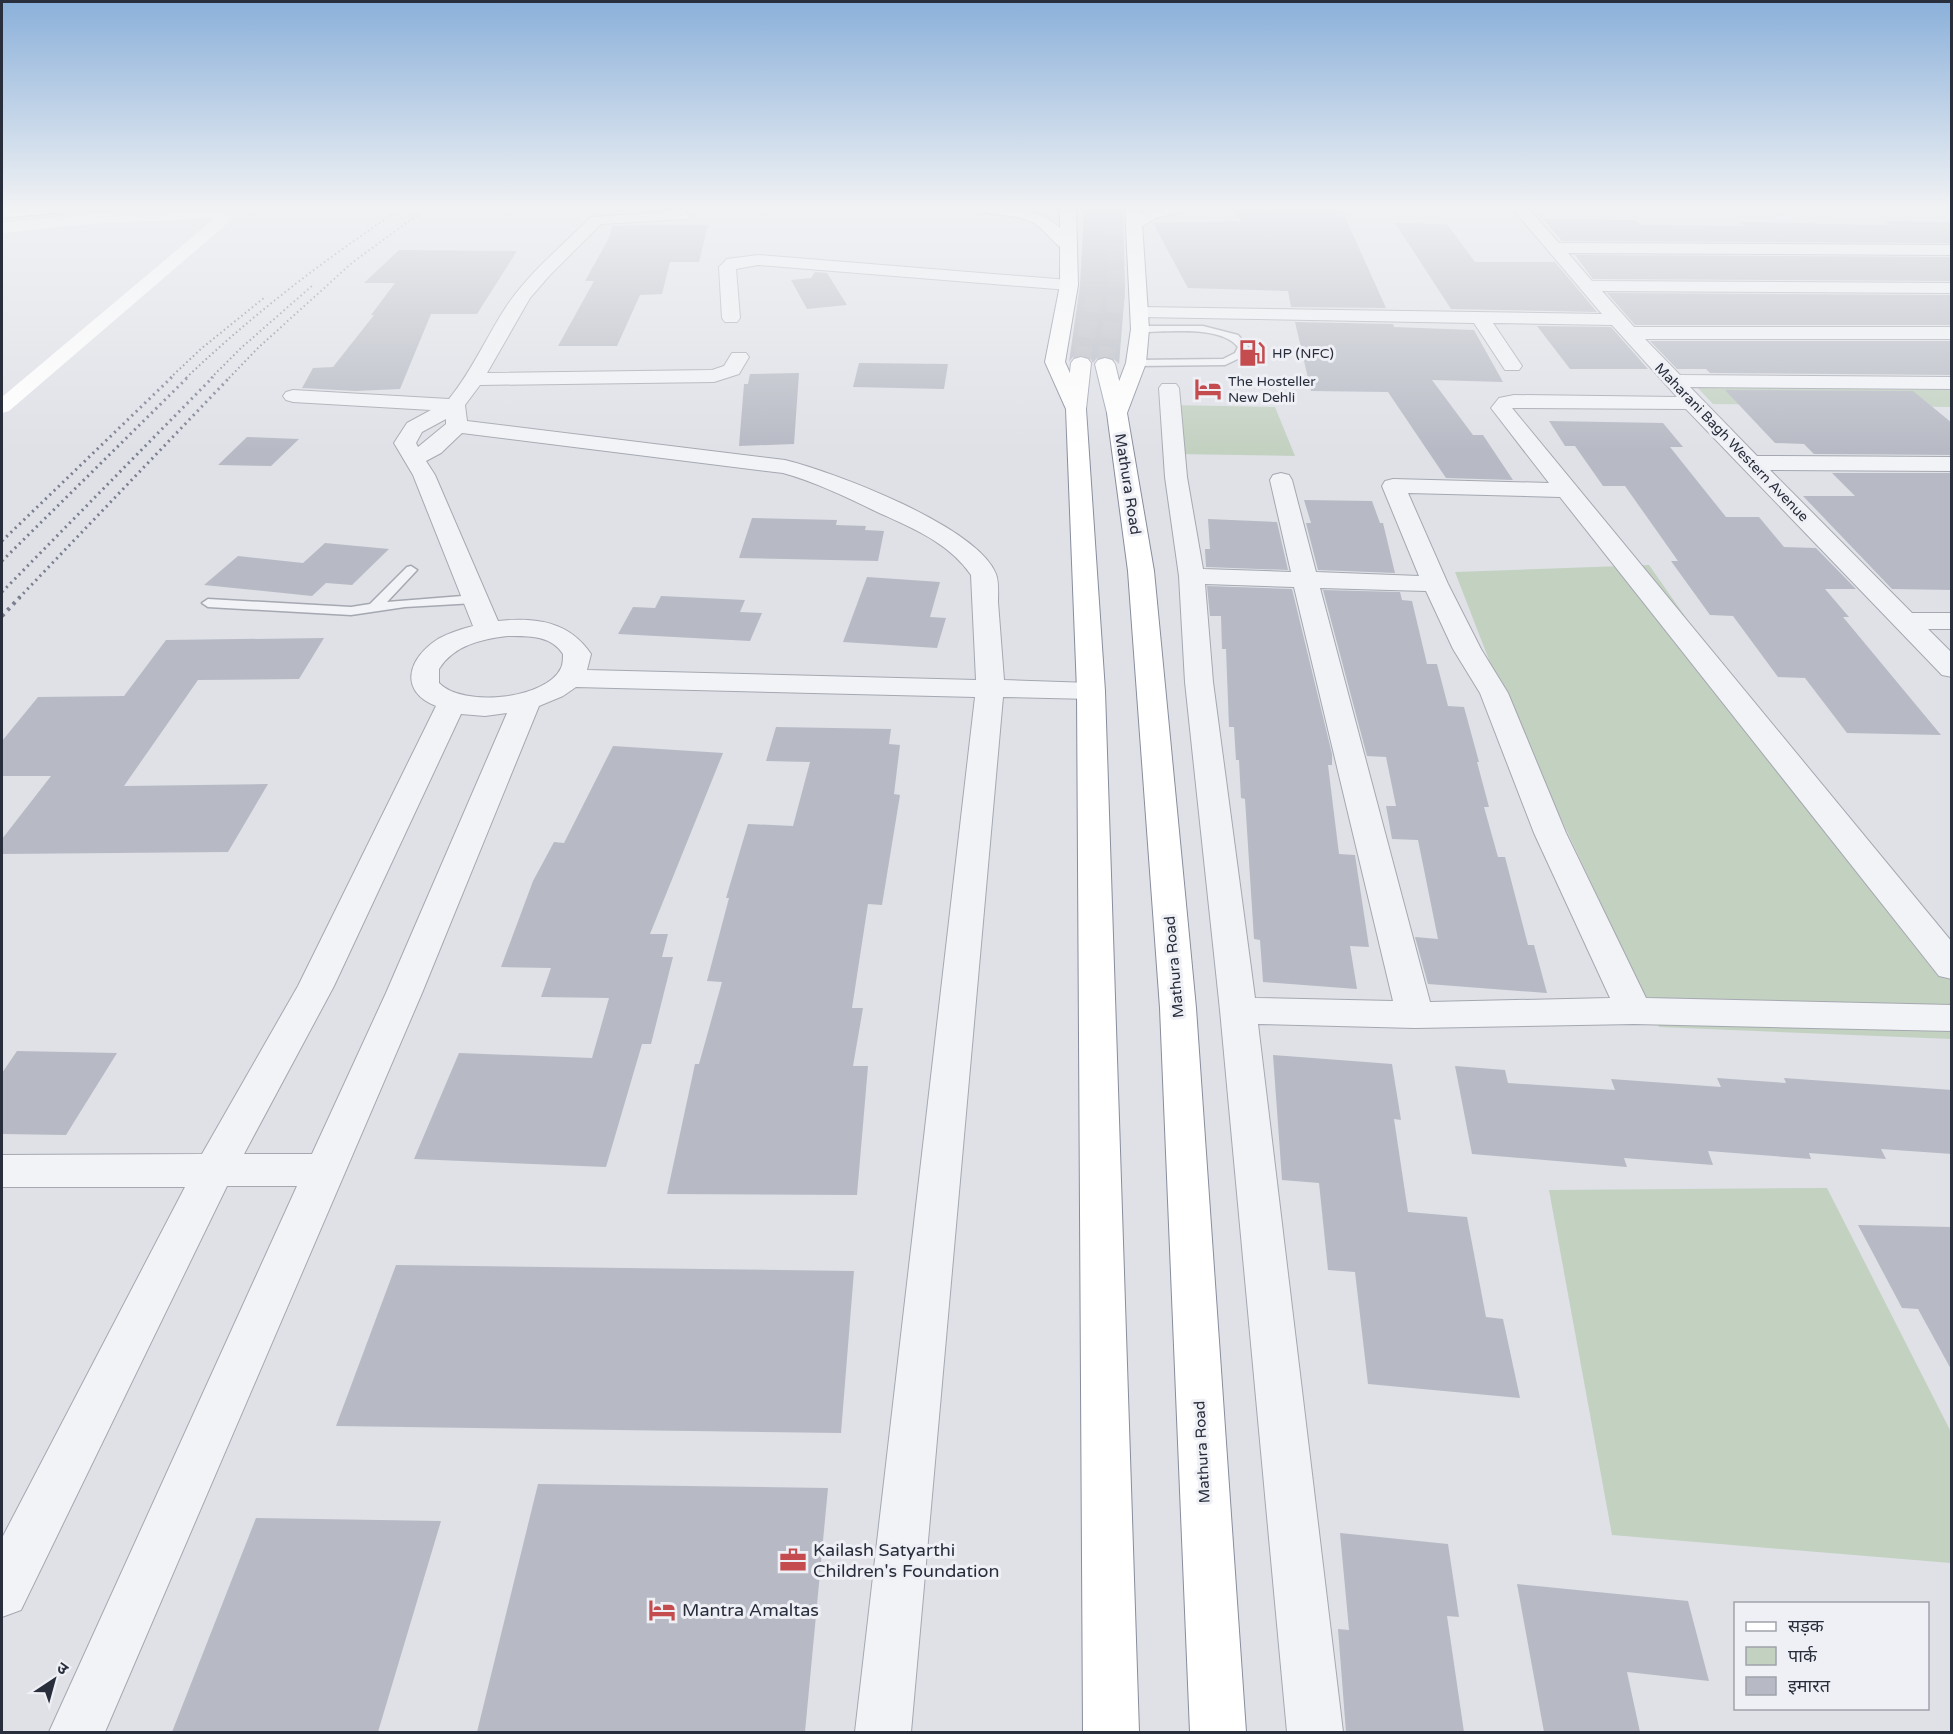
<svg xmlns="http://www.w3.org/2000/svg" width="1953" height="1734" font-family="'Varela Round','Noto Sans Devanagari',sans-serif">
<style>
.green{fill:#c3d1c1}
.building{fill:#b7bac4}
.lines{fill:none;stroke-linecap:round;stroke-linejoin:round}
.primary-tunnel{stroke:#bbbdc5;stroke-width:17;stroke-dasharray:17 9;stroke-linecap:butt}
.lane-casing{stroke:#a5a8b1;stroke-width:3}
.street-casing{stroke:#a5a8b1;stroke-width:2}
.primary-casing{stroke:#9fa5b2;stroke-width:2}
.highway-casing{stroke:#888d9d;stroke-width:2}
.lane{fill:#f2f3f6;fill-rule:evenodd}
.street{fill:#f2f3f6;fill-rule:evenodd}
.secondary{fill:#fff;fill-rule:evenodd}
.primary{fill:#fff;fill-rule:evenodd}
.highway{fill:#fff;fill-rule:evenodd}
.rail-far2{stroke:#7a7f90;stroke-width:2;stroke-dasharray:1.5 3;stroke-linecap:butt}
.rail-far1{stroke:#7a7f90;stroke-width:3;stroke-dasharray:2 4;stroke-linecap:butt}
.rail{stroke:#7a7f90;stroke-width:4;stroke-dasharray:3 5;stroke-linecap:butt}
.labels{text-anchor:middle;stroke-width:6;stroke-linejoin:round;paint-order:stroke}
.far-poi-label{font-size:14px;fill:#292e3d;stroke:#eff0f5;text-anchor:start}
.far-street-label{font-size:14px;fill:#292e3d;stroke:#eff0f5}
.street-label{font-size:15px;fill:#292e3d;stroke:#eff0f5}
.near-poi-label{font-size:18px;fill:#292e3d;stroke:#eff0f5;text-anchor:start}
</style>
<rect width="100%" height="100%" fill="#dfe1e7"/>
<!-- green -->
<path class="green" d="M1694,384L1951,386V407L1713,404Z
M1172,405L1275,407L1295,456L1174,454Z
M1649,565L1696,632L1951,951V1039L1659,1027L1501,691L1455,572Z
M1827,1188L1951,1432V1563L1612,1535L1549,1190Z"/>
<!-- building -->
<path class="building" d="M1084,208H1123L1125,291L1119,364L1113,358L1106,356L1097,358L1093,363L1090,358L1082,355L1073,357L1069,362L1080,285Z
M1234,210H1342L1386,308L1291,307L1288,291L1188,288L1153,223L1241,221Z
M1543,219L1635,220L1641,225L1745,226L1739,222L1890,225L1884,221L1952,222V243L1562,241Z
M1395,223L1447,224L1475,262H1555L1597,312L1451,309Z
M647,225H708L699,262H670L662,294L640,295L617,346H558L594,281H585L609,238L612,226Z
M399,250L517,251L477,314H431L400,389L355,391L302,388L313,368L333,367L374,315H371L395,283H364Z
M1575,255L1952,257V281L1593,279Z
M815,272L827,273L847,305L807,309L791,280L811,278Z
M1607,293L1952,295V325H1635Z
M1295,322L1393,324L1394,327L1474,330L1503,382L1432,380L1473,435H1483L1513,480L1446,478L1388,392L1311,391Z
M1537,326L1611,327L1648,369H1570Z
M1650,341H1952V375L1710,373L1706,369H1677Z
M859,363L948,364L944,389L853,387Z
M799,373L794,444L739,446L744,384H748L750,374Z
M1725,390L1913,391L1952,423V455L1814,454L1804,444L1775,443Z
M1549,421L1663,423L1683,447H1670L1726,517H1759L1784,547L1816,548L1856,589H1825L1849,617H1843L1941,735L1847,733L1805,678L1778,677L1733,616L1710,615L1671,561H1678L1625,486H1603L1575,446H1565Z
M247,437L299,439L271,466L218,465Z
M1832,473H1952V590L1892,589L1803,496H1855Z
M1304,500L1372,501L1380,523H1383L1395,573L1318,570L1306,523H1311Z
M752,518L837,520L836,525L866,526L865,530L884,531L878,561L739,558Z
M1208,519L1277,522L1288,570L1206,567L1205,549H1210Z
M325,543L389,549L352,585L326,583L312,596L204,585L238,556L303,563Z
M867,577L940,582L930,617L946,618L937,648L843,642Z
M1207,586L1292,589L1332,754V765H1328L1339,854L1355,855L1369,947L1350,946L1357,989L1263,982L1260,940L1254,939L1245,799L1241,798L1239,760H1236L1234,727H1229L1226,649H1222L1221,616H1210Z
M1323,590L1400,592L1402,600L1412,601L1427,664H1437L1448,706L1464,707L1479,762H1477L1489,807H1484L1498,857H1505L1528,945H1534L1547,993L1428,984L1415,937L1438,939L1418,840L1392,839L1386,806H1396L1386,757L1367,756Z
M661,596L745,600L740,612L762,613L750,641L618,634L633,607L655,608Z
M324,638L299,679L198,680L124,786L268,784L228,852L2,854V839L51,776H2V741L38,697L124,696L166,640Z
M776,727L891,729L889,744L900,745L894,794L900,795L882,905L868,904L852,1008H863L853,1066H868L857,1195L667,1194L695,1064H699L722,982L707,981L729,898H726L748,824L793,826L810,762L766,761Z
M613,746L723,753L650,934H668L662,957H673L651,1044H642L606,1167L414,1159L459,1053L592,1058L609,998L541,997L551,968L501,967L533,881L554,842L564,843Z
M17,1051L117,1053L66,1135L2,1134V1073Z
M1273,1055L1392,1064L1401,1120L1394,1119L1408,1212L1467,1217L1486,1317L1503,1319L1520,1398L1368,1384L1355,1272L1328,1270L1319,1183L1282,1180Z
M1455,1066L1505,1070L1508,1083L1615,1090L1611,1079L1721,1087L1717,1078L1786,1083L1784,1078L1952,1090V1154L1881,1149L1886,1159L1809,1153L1811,1159L1708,1151L1713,1165L1624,1158L1627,1167L1472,1154Z
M1858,1225L1952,1227V1371L1918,1309L1902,1308Z
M396,1265L854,1271L841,1433L336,1426Z
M538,1484L828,1488L805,1732H477Z
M256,1518L441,1521L378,1732H172Z
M1340,1533L1448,1544L1459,1617L1447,1616L1464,1732H1346L1338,1629L1349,1630Z
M1517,1584L1688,1601L1709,1681L1627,1672L1640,1732H1544Z"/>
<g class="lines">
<!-- primary-tunnel -->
<path class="primary-tunnel" d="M1081,363L1094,296V285
M1105,364L1116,298L1113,208"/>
<defs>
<path id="lane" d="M1203,326L1238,335L1248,347L1242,357L1225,365L1136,366L1131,363L1136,360L1223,359L1235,353L1238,347C1221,325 1167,332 1140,332L1135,329L1140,326Z
M411,566L417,570L387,602L475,595L481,599L475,603L405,607L351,615L208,607L202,603L208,599L351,607L370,604L407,567Z"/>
<path id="street" d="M1512,208H1528L1559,243L1952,245V255L1568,253L1592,281L1952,283V293L1602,291L1634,327H1952V339H1645L1680,375L1952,377V389L1690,387L1757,456L1952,457V471L1770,470L1912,613H1952V629H1928L1952,653V677L1942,675L1686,409L1512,408L1952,942V979L1939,976L1560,497L1408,493L1448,584L1481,649L1508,693L1566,833L1646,998L1952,1005V1031L1634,1024L1415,1028L1258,1024L1343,1732H1287L1220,1010L1185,682L1179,576L1165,477L1159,388L1162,384H1176L1179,388L1187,477L1203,569L1291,572L1270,480L1273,475L1281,473L1289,475L1292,480L1316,572L1419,576L1382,486L1385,481L1393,479L1549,483L1491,408L1499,398L1514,395L1677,397L1612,325L1493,323L1522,366L1519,370H1505L1474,323L1140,317L1134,316L1131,312L1134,308L1140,307L1602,314ZM1205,584L1294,587L1393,1001L1255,998L1213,682ZM1320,588L1426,591L1453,649L1480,693L1534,833L1610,998L1430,1002Z
M683,211L688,213L691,216L688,219L601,224L549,276L530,298L487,373L712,370L724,366L732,353H746L749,357L739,374L714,382L480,385L465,405L467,421L785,460C834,472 977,526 996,574C999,582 998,594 998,602C1000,628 1002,654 1004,680L1091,683L1101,685L1105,691L1101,697L1091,699L1003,697L911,1732H855L975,697L576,687L563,696L539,706L422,993L105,1732H49L297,1186H227L21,1610L2,1617V1538L185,1187H2V1155L202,1154L298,986L436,706C398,691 408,658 438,639C449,633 461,629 473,626L413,475L394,443L407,423L431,410L293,402L286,400L283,396L286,392L293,390L449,399C473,370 487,335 508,304C531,271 563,245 591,217ZM446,419V424L418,447L416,443L422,432ZM462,433L783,473C815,482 844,496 873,510C909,527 948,541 971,575L976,680L587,670L591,654C569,621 535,617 498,621L435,475L426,461L441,453ZM508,636C528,636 551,635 563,654C563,658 563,664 561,668C547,699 463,708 439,683V669C454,645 482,639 508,636ZM507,713L386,993L312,1154H244L334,986L461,714L485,716Z
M758,255L1069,280L1075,281L1078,285L1075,289L1069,290L758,265L736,269L740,318L737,322H725L722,318L719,267L727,259Z"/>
<path id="primary" d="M2,208H62L54,213L2,218Z
M975,208C1018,208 1048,207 1075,245L1067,250C1055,247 1046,230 1034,223C1017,214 996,216 978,211Z
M1157,208H1188L1185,211L1156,218L1141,227H1129L1127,224L1146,211Z
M1081,357L1088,359L1091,363L1086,409L1083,413L1076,415L1069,413L1066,409L1071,363L1074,359Z
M1105,358L1112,360L1115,364L1127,413L1124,417L1117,419L1110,417L1107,413L1095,364L1098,360Z"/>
<path id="highway" d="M1060,208H1076L1078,285L1065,362L1086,409L1105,691L1139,1732H1083L1077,691L1066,409L1045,362L1060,285Z
M1125,208H1141L1149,329L1146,363L1127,413L1154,571L1196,1008L1246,1732H1190L1160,1008L1128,571L1107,413L1126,363L1131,329Z"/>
</defs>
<!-- lane casing -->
<use href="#lane" class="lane-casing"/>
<!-- street casing -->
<use href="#street" class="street-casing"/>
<!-- primary casing -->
<use href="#primary" class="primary-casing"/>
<!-- highway casing -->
<use href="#highway" class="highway-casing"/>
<!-- lane -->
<use href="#lane" class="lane"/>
<!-- street -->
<use href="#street" class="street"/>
<!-- secondary -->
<path class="secondary" d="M217,208L230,212L233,215L229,222L9,411L2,413V397L215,218L88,224L2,233V223L88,214Z"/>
<!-- primary -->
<use href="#primary" class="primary"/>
<!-- highway -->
<use href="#highway" class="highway"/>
<!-- rail-far2 -->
<path class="rail-far2" d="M170,378L202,348L265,297
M186,378C253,314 325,259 402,208
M211,378L241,348L313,285
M229,378L259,347L353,262L427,208"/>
<!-- rail-far1 -->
<path class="rail-far1" d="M2,541L172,377
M2,561L188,377
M2,592L213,377
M19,598L230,377"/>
<!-- rail -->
<path class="rail" d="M2,616L20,597"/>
</g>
<!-- sky -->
<linearGradient id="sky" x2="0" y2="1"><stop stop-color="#8ab0da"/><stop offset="0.46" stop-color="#f1f2f4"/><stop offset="1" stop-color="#f1f2f4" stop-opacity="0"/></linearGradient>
<rect width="1953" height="451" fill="url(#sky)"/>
<!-- icons -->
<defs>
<symbol id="fuel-bare" viewBox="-9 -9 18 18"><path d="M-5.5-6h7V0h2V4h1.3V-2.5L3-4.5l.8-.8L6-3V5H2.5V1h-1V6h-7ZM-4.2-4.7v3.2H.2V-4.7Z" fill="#c44c4f" stroke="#eff0f5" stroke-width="2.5" paint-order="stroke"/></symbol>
<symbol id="hotel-bare" viewBox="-9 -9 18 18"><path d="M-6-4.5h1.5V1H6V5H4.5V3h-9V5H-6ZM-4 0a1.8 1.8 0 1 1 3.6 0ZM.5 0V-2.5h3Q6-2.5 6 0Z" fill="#c44c4f" stroke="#eff0f5" stroke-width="2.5" paint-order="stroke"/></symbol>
<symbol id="office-bare" viewBox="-9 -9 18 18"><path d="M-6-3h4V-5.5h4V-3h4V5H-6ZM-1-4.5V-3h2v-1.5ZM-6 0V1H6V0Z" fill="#c44c4f" stroke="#eff0f5" stroke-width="2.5" paint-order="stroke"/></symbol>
</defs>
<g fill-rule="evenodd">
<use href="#fuel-bare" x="1233" y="334" width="38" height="38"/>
<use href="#hotel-bare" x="1189" y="370" width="38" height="38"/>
<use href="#office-bare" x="774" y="1541" width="38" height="38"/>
<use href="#hotel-bare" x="643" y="1591" width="38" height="38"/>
</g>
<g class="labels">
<!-- far-poi labels -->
<g class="far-poi-label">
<text x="1272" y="358">HP (NFC)</text>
<text x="1228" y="386">The Hosteller<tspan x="1228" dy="16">New Dehli</tspan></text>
</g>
<!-- far-street labels -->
<g class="far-street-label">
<text transform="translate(1732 442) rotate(46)" y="5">Maharani Bagh Western Avenue</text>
</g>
<!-- street labels -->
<g class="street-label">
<text transform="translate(1128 484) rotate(81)" y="5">Mathura Road</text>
<text transform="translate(1174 967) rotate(-95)" y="5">Mathura Road</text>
<text transform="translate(1202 1452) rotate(-93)" y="5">Mathura Road</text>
</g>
<!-- near-poi labels -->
<g class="near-poi-label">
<text x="813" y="1556">Kailash Satyarthi<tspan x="813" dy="21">Children's Foundation</tspan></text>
<text x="682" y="1616">Mantra Amaltas</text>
</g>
</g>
<!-- border -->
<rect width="1953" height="1734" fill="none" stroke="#292e3d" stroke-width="6"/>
<!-- legend -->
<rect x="1734" y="1602" width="195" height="108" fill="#eff0f5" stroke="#a0a2ab" stroke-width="1.5"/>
<rect x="1746" y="1622" width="30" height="9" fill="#ffffff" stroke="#a0a2ab" stroke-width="1.5"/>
<text x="1788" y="1632" font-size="18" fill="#292e3d">सड़क</text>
<rect x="1746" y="1647" width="30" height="18" fill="#c3d1c1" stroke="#a0a2ab" stroke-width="1.5"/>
<text x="1788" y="1662" font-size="18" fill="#292e3d">पार्क</text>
<rect x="1746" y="1677" width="30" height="18" fill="#b7bac4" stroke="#a0a2ab" stroke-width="1.5"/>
<text x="1788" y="1692" font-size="18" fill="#292e3d">इमारत</text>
<!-- north arrow -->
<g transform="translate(54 1680) rotate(36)" stroke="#eff0f5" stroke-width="4.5" paint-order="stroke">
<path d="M0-4.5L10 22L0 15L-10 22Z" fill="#292e3d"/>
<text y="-9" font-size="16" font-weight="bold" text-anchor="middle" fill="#292e3d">उ</text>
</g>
</svg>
